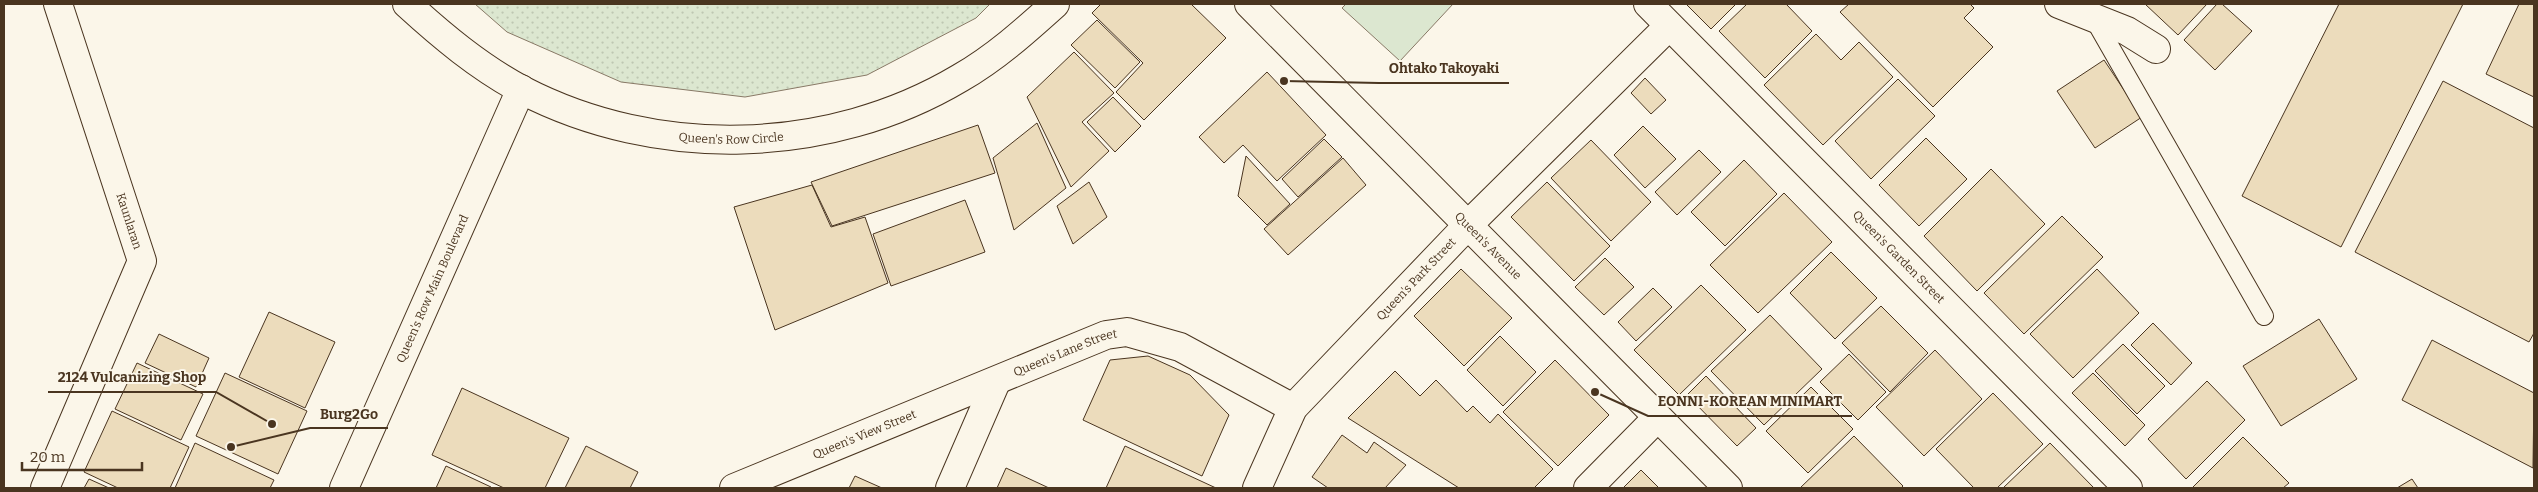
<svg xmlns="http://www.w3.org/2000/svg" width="2538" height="492" font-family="Bitter,serif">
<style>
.grass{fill:url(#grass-dots);stroke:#887966}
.pitch{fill:#dce7d0;stroke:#887966}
.building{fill:#ecdcbc;stroke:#4a3520}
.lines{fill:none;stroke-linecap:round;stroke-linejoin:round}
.lane-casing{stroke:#4a3520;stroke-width:20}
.street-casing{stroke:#4a3520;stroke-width:30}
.secondary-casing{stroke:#4a3520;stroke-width:30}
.lane{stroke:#fbf6e9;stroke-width:18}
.street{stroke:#fbf6e9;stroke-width:28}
.secondary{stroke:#fbf6e9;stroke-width:28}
.labels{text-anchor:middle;stroke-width:4;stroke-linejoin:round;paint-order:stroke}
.street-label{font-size:12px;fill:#4a3520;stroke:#fbf6e9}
.leader{fill:none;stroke:#4a3520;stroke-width:2}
.callout-dot{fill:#4a3520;stroke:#fbf6e9;stroke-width:2}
.callout-label{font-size:14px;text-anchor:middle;font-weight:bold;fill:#4a3520;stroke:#fbf6e9;stroke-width:4;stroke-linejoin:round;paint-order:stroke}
</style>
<defs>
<pattern id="grass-dots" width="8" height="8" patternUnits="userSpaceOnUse" patternTransform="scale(1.25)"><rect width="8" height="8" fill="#dce7d0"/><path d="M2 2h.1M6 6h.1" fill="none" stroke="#bec7b2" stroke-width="1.8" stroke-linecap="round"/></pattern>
</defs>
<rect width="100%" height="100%" fill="#fbf6e9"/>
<!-- grass -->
<path class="grass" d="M475,4H990L976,18L867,75L745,97L621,82L507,32Z"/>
<!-- pitch -->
<path class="pitch" d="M1346,4H1453L1400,61L1342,8Z"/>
<!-- building -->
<path class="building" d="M1101,4H1191L1226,38L1144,120L1116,92L1143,63L1092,13Z
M1686,4H1736L1711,29Z
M1747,4H1786L1812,31L1765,78L1719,31Z
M1849,4H1970L1974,8L1964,18L1993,47L1933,107L1840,12Z
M2145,4H2207L2178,35Z
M2217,4H2222L2252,31L2215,70L2184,40Z
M2339,4H2463L2341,247L2242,196Z
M2519,4H2534V97L2486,74Z
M1097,20L1140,62L1115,88L1071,45Z
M1816,34L1841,60L1859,42L1893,77L1823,145L1764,85Z
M1074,52L1114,93L1082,122L1109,151L1071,187L1027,97Z
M2104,60L2142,117L2095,148L2057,91Z
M1267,72L1326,135L1277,181L1243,145L1224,163L1199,137Z
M1645,78L1666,100L1651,114L1631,93Z
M1898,79L1935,116L1871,179L1835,141Z
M2443,81L2534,128V333L2529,342L2355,252Z
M1113,97L1141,126L1115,152L1087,122Z
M1037,123L1066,188L1014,230L993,158Z
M978,125L995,173L832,226L811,182Z
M1643,126L1676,159L1645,188L1614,155Z
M1926,138L1967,179L1919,226L1879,185Z
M1324,139L1342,157L1298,197L1282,179Z
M1591,140L1651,202L1611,241L1551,178Z
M1699,150L1721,172L1677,215L1655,192Z
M1246,156L1290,204L1267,225L1238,196Z
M1343,158L1366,185L1288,255L1264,229Z
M1744,160L1777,194L1725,246L1691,212Z
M1991,169L2045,224L1977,291L1924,236Z
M1089,182L1107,217L1073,244L1057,206Z
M1547,182L1610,246L1574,281L1511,217Z
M812,185L831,227L865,217L888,283L775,330L734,207Z
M1784,193L1832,242L1758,313L1710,265Z
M965,200L985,252L891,286L873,234Z
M2062,216L2103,257L2024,334L1984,293Z
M1831,252L1877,298L1835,339L1790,293Z
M1605,258L1634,287L1604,315L1575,287Z
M1461,269L1512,318L1464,366L1414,316Z
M2097,269L2139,313L2073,378L2030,334Z
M1701,285L1746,330L1679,395L1634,350Z
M1653,288L1672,307L1636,341L1618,322Z
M1881,306L1928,353L1890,392L1842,343Z
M269,312L335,342L305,408L239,377Z
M1770,315L1822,369L1764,425L1711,371Z
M2319,319L2357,379L2281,426L2243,366Z
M2153,323L2192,363L2171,385L2131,345Z
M159,334L209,358L196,387L145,363Z
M1500,336L1536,372L1503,406L1467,370Z
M2432,340L2534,393L2533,468L2402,400Z
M2123,344L2165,386L2137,414L2095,371Z
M1935,350L1982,399L1924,456L1876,407Z
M1849,354L1886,392L1858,420L1820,382Z
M1148,356L1190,375L1229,415L1202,476L1083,420L1110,360Z
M1555,360L1609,415L1558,466L1503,412Z
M137,363L203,394L181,440L115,409Z
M1395,371L1420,396L1436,380L1467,412L1473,406L1490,423L1498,414L1553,469L1534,488H1459L1348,418Z
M225,373L307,411L278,474L196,436Z
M2093,373L2145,425L2125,446L2072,393Z
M1706,376L1756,428L1737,446L1687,395Z
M2207,381L2245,420L2186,479L2148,439Z
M1811,387L1853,429L1808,473L1766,431Z
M462,388L569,438L545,488H504L432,455Z
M1993,393L2043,444L1997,488H1974L1936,449Z
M112,411L189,447L170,488H118L84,472Z
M1342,435L1367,453L1374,442L1406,465L1385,488H1328L1312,477Z
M1854,436L1903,486L1901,488H1800Z
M2243,437L2289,483L2283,488H2192Z
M195,443L274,480L270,488H175Z
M2050,443L2094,488H2003Z
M586,446L638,472L630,488H565Z
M1125,446L1216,488H1106Z
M446,466L491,487V488H436Z
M1006,468L1049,488H997Z
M1641,470L1659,488H1623Z
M855,476L882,488H849Z
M89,479L109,488H84Z
M2412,479L2418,488H2397Z"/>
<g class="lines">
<defs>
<path id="lane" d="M2093,17L2264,316"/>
<g id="street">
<path id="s1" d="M1648,4L2128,488"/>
<path d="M2059,4L2127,31L2156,49"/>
<path d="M45,488L142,261L58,4"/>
<path id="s2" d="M734,488L1106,335L1127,332L1180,347L1293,408"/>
<path d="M950,488L996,382"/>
<path id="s3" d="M1257,488L1293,408L1468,225L1669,26"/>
<path d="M1588,488L1657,418"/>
</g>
<g id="secondary">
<path id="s4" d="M407,4C442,36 479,67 522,90C657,160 829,156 960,78C995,58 1025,31 1055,4"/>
<path id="s5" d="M1249,4L1728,488"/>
<path id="s6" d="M344,488L521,89"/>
</g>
</defs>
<!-- lane casing -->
<use href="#lane" class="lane-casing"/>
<!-- street casing -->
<use href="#street" class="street-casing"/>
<!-- secondary casing -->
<use href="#secondary" class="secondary-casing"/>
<!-- lane -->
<use href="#lane" class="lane"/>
<!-- street -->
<use href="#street" class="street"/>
<!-- secondary -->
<use href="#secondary" class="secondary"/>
</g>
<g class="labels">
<!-- street labels -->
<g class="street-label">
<text dy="4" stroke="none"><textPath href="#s4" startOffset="361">Queen's Row Circle</textPath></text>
<text transform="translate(129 221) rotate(72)" y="4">Kaunlaran</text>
<text dy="4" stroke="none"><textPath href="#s5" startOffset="340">Queen's Avenue</textPath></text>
<text dy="4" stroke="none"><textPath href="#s1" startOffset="356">Queen's Garden Street</textPath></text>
<text dy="4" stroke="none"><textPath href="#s3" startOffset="266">Queen's Park Street</textPath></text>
<text dy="4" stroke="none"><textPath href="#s6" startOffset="218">Queen's Row Main Boulevard</textPath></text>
<text dy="4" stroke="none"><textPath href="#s2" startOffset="358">Queen's Lane Street</textPath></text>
<text dy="4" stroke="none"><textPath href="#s2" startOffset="141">Queen's View Street</textPath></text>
</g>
</g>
<!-- callouts -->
<path class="leader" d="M1284 81L1379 83H1509M272 424L216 392H48M1595 392L1648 416H1852M231 447L310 428H388"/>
<g class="callout-dot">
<circle cx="1284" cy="81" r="5"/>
<circle cx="272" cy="424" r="5"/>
<circle cx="1595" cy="392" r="5"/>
<circle cx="231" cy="447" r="5"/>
</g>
<g class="callout-label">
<text x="1444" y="73">Ohtako Takoyaki</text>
<text x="132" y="382">2124 Vulcanizing Shop</text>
<text x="1750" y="406">EONNI-KOREAN MINIMART</text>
<text x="349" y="419">Burg2Go</text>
</g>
<!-- border -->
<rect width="2538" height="492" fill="none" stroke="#4a3520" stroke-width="10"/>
<!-- scale -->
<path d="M22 462v8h120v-8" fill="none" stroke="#4a3520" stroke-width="2.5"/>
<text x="30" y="462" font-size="15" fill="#4a3520" stroke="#fbf6e9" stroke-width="4" paint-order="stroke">20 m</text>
</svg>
